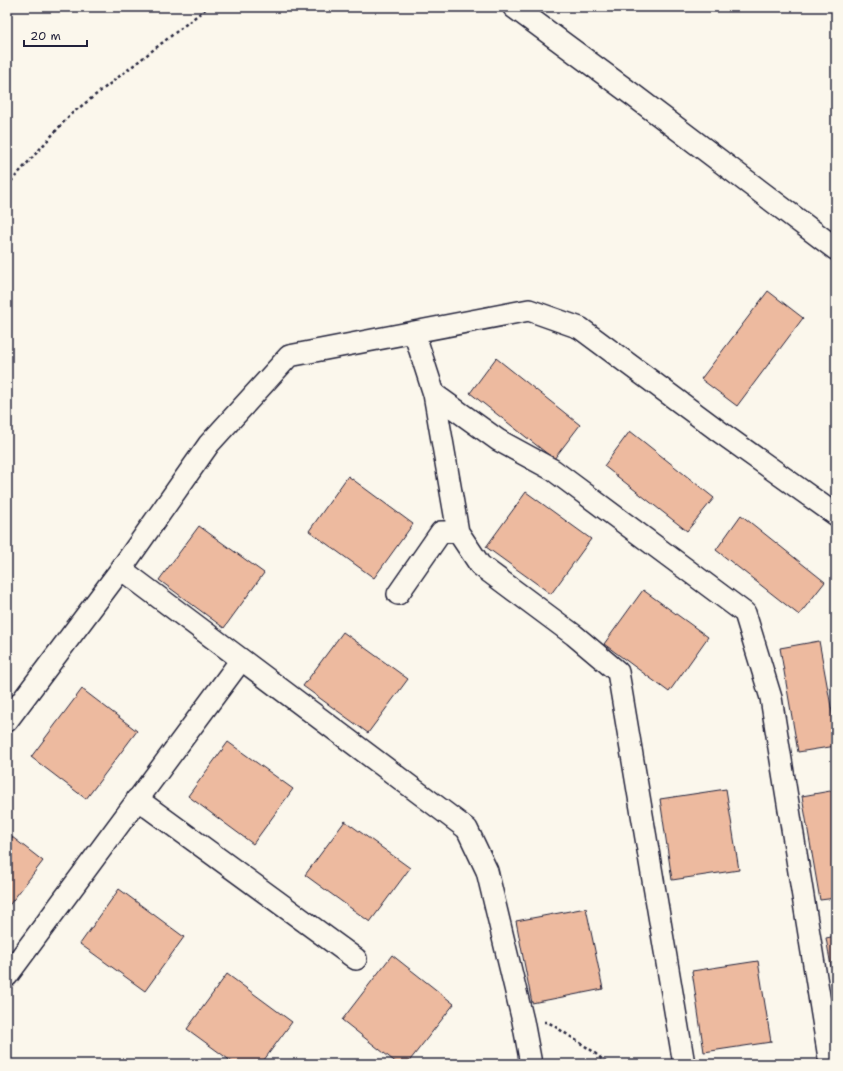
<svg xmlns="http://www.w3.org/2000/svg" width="843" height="1071" font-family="'Shantell Sans',sans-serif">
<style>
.building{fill:#edba9f;stroke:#22223b}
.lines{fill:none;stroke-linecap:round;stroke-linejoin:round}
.minor-casing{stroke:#22223b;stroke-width:24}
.tertiary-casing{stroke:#22223b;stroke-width:25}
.path{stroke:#22223b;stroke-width:2.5;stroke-dasharray:3 3;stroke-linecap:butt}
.minor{stroke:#fbf7ec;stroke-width:21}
.tertiary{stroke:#fbf7ec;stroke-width:22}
</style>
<rect width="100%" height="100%" fill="#fbf7ec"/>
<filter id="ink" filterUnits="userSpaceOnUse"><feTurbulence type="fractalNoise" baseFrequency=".025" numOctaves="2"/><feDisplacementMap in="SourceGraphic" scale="8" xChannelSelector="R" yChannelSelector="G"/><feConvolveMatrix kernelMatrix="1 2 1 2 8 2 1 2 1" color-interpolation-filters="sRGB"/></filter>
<g filter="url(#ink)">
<!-- building -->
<path class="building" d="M768,291L803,318L737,406L701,379Z
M496,358L580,425L554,459L470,393Z
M630,431L714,498L687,531L604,466Z
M348,476L413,524L374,578L309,531Z
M526,492L591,539L551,594L486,547Z
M741,515L825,582L799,615L716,550Z
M199,526L264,573L224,628L159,580Z
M643,590L708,637L669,692L604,644Z
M343,632L408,679L368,733L303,686Z
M819,641L836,734V746L798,752L780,648Z
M82,689L137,731L86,799L31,757Z
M228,742L293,789L253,844L188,796Z
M726,789L739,870L672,880L660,799Z
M836,790V898L820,900L802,796Z
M345,821L410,868L370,922L305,875Z
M7,833L43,861L7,908Z
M119,889L184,937L145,991L80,944Z
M586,908L603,989L532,1003L516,921Z
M836,936V994L826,938Z
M392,955L454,1004L407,1064H398L342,1020Z
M758,961L771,1042L704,1052L692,971Z
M227,974L292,1022L261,1064H235L187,1029Z"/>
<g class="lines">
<defs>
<path id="minor" d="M414,332L434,394L458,532L480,565L574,635L618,672L684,1064
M434,394L498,440L553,470L745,613L771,698L830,1064
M121,569L467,829L487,871L523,1021L531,1064
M398,594L441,532H458
M7,721L121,569L209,444L289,356L529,310L580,328L720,432L836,515
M137,799L356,959
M7,976L241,660"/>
<path id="tertiary" d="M514,7L633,95L836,249"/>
</defs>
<!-- minor casing -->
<use href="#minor" class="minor-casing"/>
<!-- tertiary casing -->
<use href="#tertiary" class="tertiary-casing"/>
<!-- path -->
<path class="path" d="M7,186L70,115L208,7
M544,1022H548L591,1050L608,1064"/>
<!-- minor -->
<use href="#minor" class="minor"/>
<!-- tertiary -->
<use href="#tertiary" class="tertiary"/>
</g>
</g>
<!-- margin -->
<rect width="843" height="1071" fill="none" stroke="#fbf7ec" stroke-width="24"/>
<rect x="12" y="12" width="819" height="1047" fill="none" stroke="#22223b" stroke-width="1.5" filter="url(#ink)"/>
<!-- scale -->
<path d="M24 40v6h63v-6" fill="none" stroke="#22223b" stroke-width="2"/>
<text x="30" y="40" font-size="12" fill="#22223b" stroke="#fbf7ec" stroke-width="3" paint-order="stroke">20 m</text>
</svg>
